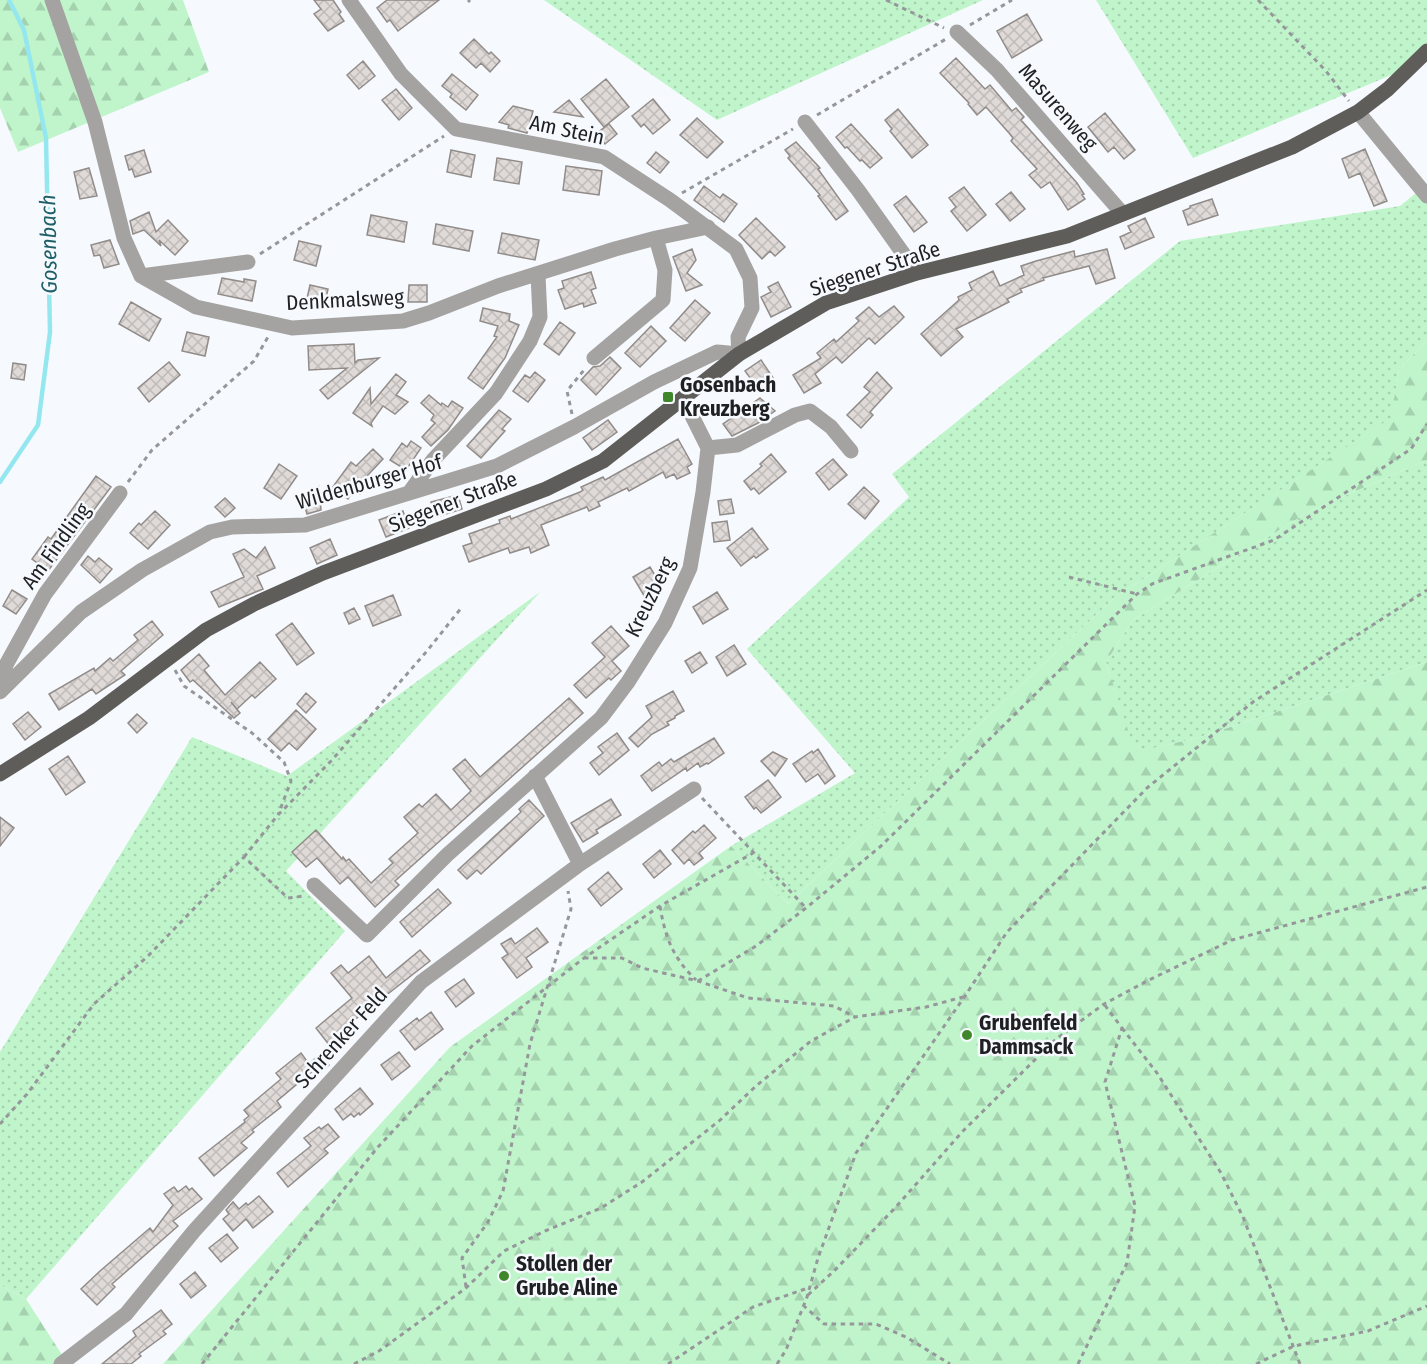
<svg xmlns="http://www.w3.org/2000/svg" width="1427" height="1364" font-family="'Fira Sans Condensed',sans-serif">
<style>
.grass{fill:url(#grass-dots)}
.forest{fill:url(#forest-firs)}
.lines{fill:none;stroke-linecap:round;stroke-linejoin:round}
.stream{stroke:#95e7ef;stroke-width:4.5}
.building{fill:url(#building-cross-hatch);stroke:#918c89;stroke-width:1.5}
.path{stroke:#95979b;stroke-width:3;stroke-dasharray:4.5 4.5;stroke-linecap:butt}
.minor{stroke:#a5a3a1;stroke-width:15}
.major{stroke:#5f5d5a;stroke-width:15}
.poi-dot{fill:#40862b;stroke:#f6fafe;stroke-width:2}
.labels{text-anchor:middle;stroke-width:5;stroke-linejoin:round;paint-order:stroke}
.street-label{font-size:21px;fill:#1f2022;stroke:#f6fafe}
.poi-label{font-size:21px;font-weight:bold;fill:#1f2022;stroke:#f6fafe;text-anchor:start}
.water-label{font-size:22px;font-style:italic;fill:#1d6067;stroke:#f6fafe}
</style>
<defs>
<pattern id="grass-dots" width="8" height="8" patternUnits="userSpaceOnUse" patternTransform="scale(1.5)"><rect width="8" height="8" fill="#c0f5cb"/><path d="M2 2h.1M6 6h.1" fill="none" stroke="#a5d2ae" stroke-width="1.8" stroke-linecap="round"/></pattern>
<pattern id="forest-firs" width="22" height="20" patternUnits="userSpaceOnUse" patternTransform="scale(1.5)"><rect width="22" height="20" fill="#c0f5cb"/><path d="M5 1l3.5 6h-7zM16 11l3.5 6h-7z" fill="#a5d2ae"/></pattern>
<pattern id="building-cross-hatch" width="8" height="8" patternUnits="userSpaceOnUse" patternTransform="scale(1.5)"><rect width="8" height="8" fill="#dfdad7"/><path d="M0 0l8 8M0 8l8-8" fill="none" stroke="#bfbbb8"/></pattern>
</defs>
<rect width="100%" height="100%" fill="#f6fafe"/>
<!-- grass -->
<path class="grass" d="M544,0H983L717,120Z
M1096,0H1427V60L1193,158Z
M1427,184V340L1399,370L1392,418L1114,598L788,904L731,846L855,773L747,649L909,497L892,474L1180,241L1400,206Z
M1427,460V662L1197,738L1134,753L1106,662L1133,620L1310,511Z
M540,592L286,871L345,931L26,1299L0,1285V1052L192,737L287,776Z"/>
<!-- forest -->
<path class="forest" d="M0,0H183L209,72L18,152L0,108Z
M1427,340V460L1310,511L1133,620L1106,662L1135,752L1197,738L1427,662V1364H163L450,1047L731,846L788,904L1114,598L1391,418L1399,370Z
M0,1285L26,1299L68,1364H0Z"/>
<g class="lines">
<!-- stream -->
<path class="stream" d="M0,482L38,425L50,332L46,138L24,30L9,0"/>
</g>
<!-- building -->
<path class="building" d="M314,0H333L341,12L339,14L344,21L328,31L314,14L321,9Z
M387,0H439L398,31L390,20L387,22L377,8Z
M1027,14L1042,40L1012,58L997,31Z
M474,39L489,54L491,52L500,61L490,72L481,63L476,68L460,53Z
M956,58L985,89L990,85L1012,111L1016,108L1024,117L1021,120L1077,183L1084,194L1082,195L1085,199L1068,210L1050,182L1041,188L1029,175L1037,169L1011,141L1013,138L1009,133L986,107L977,115L968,104L969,103L940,73Z
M363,61L375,76L359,89L347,75Z
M452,74L478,95L466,110L450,97L452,94L442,86Z
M606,79L629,107L604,127L581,99Z
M396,89L412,108L399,120L382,100Z
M653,99L670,120L653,134L644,124L641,127L632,116Z
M569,100L583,117L554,112Z
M513,106L533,111L527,133L508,128L509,125L499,122Z
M898,109L928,145L912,158L890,131L892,129L885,120Z
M1105,113L1135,150L1124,159L1114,147L1108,152L1088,127Z
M697,118L723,142L707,158L680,135Z
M609,124L617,134L605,144L597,133Z
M851,124L882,158L870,168L862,160L860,161L847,147L845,148L836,137Z
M796,142L820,168L818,169L848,211L836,220L818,196L820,195L788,158L790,156L785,150Z
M1365,149L1387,201L1374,206L1360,173L1349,178L1342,159Z
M144,150L151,172L135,177L132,169L129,170L125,156Z
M451,150L475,155L471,177L447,172Z
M656,152L669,162L660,173L647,163Z
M497,158L522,162L519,184L494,180Z
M566,166L602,171L599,195L563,190Z
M89,168L97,196L80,199L74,172Z
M704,186L720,198L723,194L737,204L724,222L694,200Z
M964,187L986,215L967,231L951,211L956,207L949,198Z
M1011,192L1025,209L1010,221L996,204Z
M906,196L927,222L914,232L894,205Z
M1212,199L1218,215L1188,225L1183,211L1190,208V206Z
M149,212L156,232L168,220L188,241L175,255L159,240L161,246L144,230L133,234L130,221Z
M371,215L407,222L404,242L367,235Z
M756,218L785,247L775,256L770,251L762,259L739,235Z
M1145,218L1154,237L1125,249L1120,237L1131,232L1128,226Z
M436,224L473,231L469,251L433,244Z
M502,233L539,240L535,260L498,253Z
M110,240L119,264L104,268L100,255L94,256L91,245Z
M299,241L321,246L316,266L294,260Z
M692,249L696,260L687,273L702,285L686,291L673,257Z
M1107,249L1115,278L1096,284L1089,266L1043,278L1044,280L1020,289L1022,292L1007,299L1009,302L956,329L963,337L941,356L921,334L959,300L958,297L972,290L969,283L993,271L1000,286L1024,275L1021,266L1036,261L1074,251L1075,257Z
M591,272L596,288L591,290L596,303L584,307L583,303L565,309L558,290L564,288L562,281Z
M222,278L244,282V279L256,281L252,301L218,294Z
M778,282L791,307L771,317L761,297L771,292L768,287Z
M310,285L328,289L324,307L306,303Z
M409,285H427V302H408Z
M695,300L710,313L685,341L670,328Z
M131,302L161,319L149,341L119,324Z
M894,306L904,317L898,323L875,344L869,338L842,363L836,357L815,374L821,383L804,393L793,375L821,358L817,353L834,339L836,342L859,321L856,318L869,307L879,317Z
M483,308L510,314L509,321L519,325L505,358L483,389L468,378L497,337L494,336L498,326L480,321Z
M560,322L575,333L559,355L544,344Z
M651,326L666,341L640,367L625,353Z
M187,332L209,337L205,356L182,351Z
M354,344L355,363L358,360L379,358L328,399L320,390L347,368L309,370L308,346Z
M610,357L621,368L596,395L581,380L593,367L600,366Z
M761,360L776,382L761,393L745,371Z
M169,362L180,375L149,402L138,388Z
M13,363L26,365L24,380L11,378Z
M535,372L545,380L528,402L513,391L525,375L530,378Z
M877,372L892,388L870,412L873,415L861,428L847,415L870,392L864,387Z
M396,374L406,382L396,395L408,402L395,414L383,406L371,423L372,426L353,413L370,388L371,404Z
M429,395L441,405L442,403L448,407L452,401L463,408L448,430L431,446L422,437L435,423L431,420L434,415L421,403Z
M760,398L775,411L758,423L732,436L723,424Z
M499,410L511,419L502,429L505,431L481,458L467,446Z
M608,420L617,432L592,450L583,438Z
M678,439L692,464L687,467L690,473L677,479L674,474L666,478L663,472L629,491L627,488L598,502L600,506L589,511L587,507L541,525L549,545L531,553L529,547L510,553L508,548L469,562L463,546L472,543L469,534L500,523L499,520L510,516L511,519L580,492L583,490L581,487L603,477L605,480Z
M411,441L421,448L406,470L390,460L402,443L407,447Z
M373,449L383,459L368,475L372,478L360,494L354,490L348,499L332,488L351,462L356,466Z
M771,454L786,472L759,494L754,488L751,490L744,481L762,466L760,464Z
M833,459L847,475L829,490L816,473Z
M279,464L297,476L281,499L264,488Z
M96,476L111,487L48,571L32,559L48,537L51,539Z
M319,487L321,510L307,514L304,504Z
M864,487L879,501L865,519L848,504Z
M458,495L462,509L436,517L431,502Z
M225,498L235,508L225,517L215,507Z
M731,499L734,513L720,515L718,501Z
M155,511L170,525L148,549L130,533L139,523L141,525Z
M403,511L409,528L386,537L379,520Z
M727,521L730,540L714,542L712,523Z
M752,528L768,549L756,558L754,556L741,566L727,548Z
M330,539L337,555L317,564L310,548Z
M265,547L275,568L257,576L263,589L219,607L211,592L244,577L233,554L244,549L256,558Z
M88,556L95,562L99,558L112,569L100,583L81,565Z
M650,567L663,589L646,599L633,577Z
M12,590L27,599L16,614L3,606Z
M717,592L728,609L703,624L693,607Z
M393,595L401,615L373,626L365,606Z
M354,608L360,619L349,624L344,613Z
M152,621L163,635L121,671L125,675L96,694L92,689L59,710L49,694L94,668L95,671L110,658L113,661L138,640L134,635Z
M292,623L314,653L297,665L276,635Z
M611,626L629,646L612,661L621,671L611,680L609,678L586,698L574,685L605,657L592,643Z
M734,645L746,664L727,676L716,657Z
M700,652L707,663L692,673L685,661Z
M199,654L209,666L204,670L225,695L260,662L276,679L255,698L252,695L237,709L231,702L240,713L234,718L193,680L190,682L181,670Z
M673,691L684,711L675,716V718L667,722L669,725L652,734L638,747L629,738L652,717L646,706Z
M306,693L316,702L306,713L297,704Z
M569,698L583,713L395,881L399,885L375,907L348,877L340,884L317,858L306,867L292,852L316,830L342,859L343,857L346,861L349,859L371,883L393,863L389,859L418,833L404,817L419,804L422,807L436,794L451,810L471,791L453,769L465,759L480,777Z
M296,710L316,729L297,750L289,743L281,751L268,739Z
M28,712L41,727L25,740L13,724Z
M137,714L147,723L137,733L128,723Z
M617,733L629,750L599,775L590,763L603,753L598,747Z
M714,738L724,753L708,764L707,763L700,767L698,763L687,771L686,768L652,791L641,776L659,762L662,766L671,759L674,762Z
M818,749L835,776L825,784L818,774L806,782L793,764L812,751L813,753Z
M773,752L787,759L775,776L761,761Z
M68,756L85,782L66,795L49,769Z
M768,780L781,797L761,813L756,807L754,809L745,797Z
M611,799L621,815L596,830L598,833L583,842L571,823Z
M529,800L544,816L481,874L477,870L467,879L458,870L521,812L519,809Z
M0,817L14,828L0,846Z
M704,825L716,838L699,853L703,858L694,865L689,859L684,864L672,850L693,831L695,833Z
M660,850L671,864L654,878L643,864Z
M608,872L622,889L601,906L588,889Z
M438,889L451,903L412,937L400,922Z
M537,928L548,942L526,958L532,967L517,978L502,958L508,954L501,944L511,938L515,944Z
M420,950L430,961L348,1025L351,1030L330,1046L316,1028L352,998L331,973L341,965L348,973L369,956L386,978Z
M464,979L474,993L456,1007L445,992Z
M431,1012L443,1029L415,1050L400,1031L417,1018L419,1021Z
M399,1052L410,1066L392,1080L381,1065Z
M301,1053L309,1064L320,1054L329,1065L318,1074L314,1070L277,1101L281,1107L252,1130L254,1132L241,1143L247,1148L214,1176L199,1158L245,1122L244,1120L249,1116L244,1110L281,1079L276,1073Z
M360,1088L373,1104L360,1115L359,1113L354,1117L351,1114L343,1120L335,1109Z
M328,1124L339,1137L324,1149L328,1153L288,1187L277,1173L311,1146L304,1138L319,1127L321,1129Z
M186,1186L189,1190L192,1188L202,1199L173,1221L178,1226L112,1284L115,1287L97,1305L81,1289L100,1271L150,1228L153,1232L173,1205L164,1194L174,1187L178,1192Z
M259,1196L273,1212L253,1228L246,1219L233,1231L223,1219L229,1214L226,1210L233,1202L239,1209L246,1203L248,1205Z
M227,1234L238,1248L221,1262L209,1248Z
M195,1272L206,1286L191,1298L180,1284Z
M161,1310L172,1324L163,1331L166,1334L139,1354L141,1356L131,1364H102L136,1336L133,1331Z"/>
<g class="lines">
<!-- path -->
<path class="path" d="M886,0L944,28
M1258,0L1326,71L1349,101
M468,2L470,0
M970,25L1012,0
M817,115L946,39
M682,193L793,129
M260,254L444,136
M572,414L567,391L584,370
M128,482L152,450L254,361L268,337
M1069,577L1137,594
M175,670L184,686L252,733L284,762L291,781L278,815
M702,798L806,908
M244,857L277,816L332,760L427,651L462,607
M660,906C665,937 673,958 696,980
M584,958H622L642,968L698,981L748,998L834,1006L855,1017
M698,981L756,946L806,908L881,846L1137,594L1152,584L1274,540L1411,449L1427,424
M1122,1028L1157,1073L1221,1173L1243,1217L1300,1364
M0,1124L27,1094L94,1004L149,955L244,857L288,898L304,896
M466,1287L462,1258L488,1222L503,1191L530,1044L571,909L568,891
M808,1295L835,1270L895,1208L963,1131L1056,1039L1104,1004L1147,981L1232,940L1427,887
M803,1305L824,1324H876L906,1337L950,1364
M202,1364L378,1147L472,1046L584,958L660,906L753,853
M354,1364L379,1351L466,1288L504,1251L545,1231L601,1208L642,1182L719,1121L756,1086L811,1041L855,1017L926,1007L963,997
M668,1364L753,1307L808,1288
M777,1364L786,1350L807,1297L818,1258L856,1153L965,996L1007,932L1147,788L1253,702L1427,590
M1078,1364L1127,1263L1135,1206L1105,1082L1122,1028L1104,1004
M1256,1364L1294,1346L1368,1331L1427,1306"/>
<!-- minor -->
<path class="minor" d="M52,0L95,122L124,238L141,276L196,307L292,328L403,321L429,313L498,286L615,249L656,238L708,227
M957,32L997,70L1122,213
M1358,112L1427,196
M805,122L858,190L917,273
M141,276L248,262
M594,358L663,300L665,270L656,238
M708,448L737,445L795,415L810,411L831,427L851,451
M409,493L433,460L496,393L530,341L540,317L538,275
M0,691L6,665L45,594L120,493
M0,692L81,612L142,570L210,532L232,527L305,525L497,466L574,427L654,382L717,352L739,354L738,337L752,308L750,278L736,249L670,200L604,157L456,129L401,74L349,0
M535,776L580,864
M314,885L367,935L447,855L601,718L628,682L665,623L690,568L703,492L708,448L683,398
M61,1364L126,1314L194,1231L421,982L580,864L694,789"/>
<!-- major -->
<path class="major" d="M0,774L89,718L206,630L254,604L323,573L546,489L603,461L739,354L826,303L917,273L1067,236L1292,147L1358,112L1388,89L1427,51"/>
</g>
<!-- markers -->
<g class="poi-dot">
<rect x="662" y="391" width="12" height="12" rx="3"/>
<circle cx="967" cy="1035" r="6"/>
<circle cx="504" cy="1276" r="6"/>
</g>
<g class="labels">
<!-- street labels -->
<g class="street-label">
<text transform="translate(1058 107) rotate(49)" y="7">Masurenweg</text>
<text transform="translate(567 130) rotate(12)" y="7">Am Stein</text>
<text transform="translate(875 269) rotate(-18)" y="7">Siegener Straße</text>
<text transform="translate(345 300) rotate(-3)" y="7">Denkmalsweg</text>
<text transform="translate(369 482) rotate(-16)" y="7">Wildenburger Hof</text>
<text transform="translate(453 502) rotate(-21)" y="7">Siegener Straße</text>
<text transform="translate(56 546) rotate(-54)" y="7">Am Findling</text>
<text transform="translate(650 597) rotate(-64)" y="7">Kreuzberg</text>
<text transform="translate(341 1038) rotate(-48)" y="7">Schrenker Feld</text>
</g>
<!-- poi labels -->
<g class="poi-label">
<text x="680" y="392">Gosenbach<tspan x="680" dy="24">Kreuzberg</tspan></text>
<text x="979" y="1030">Grubenfeld<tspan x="979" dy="24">Dammsack</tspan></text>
<text x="516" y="1271">Stollen der<tspan x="516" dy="24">Grube Aline</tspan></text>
</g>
<!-- water labels -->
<g class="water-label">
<text transform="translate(48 244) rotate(-91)" y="8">Gosenbach</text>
</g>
</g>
</svg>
